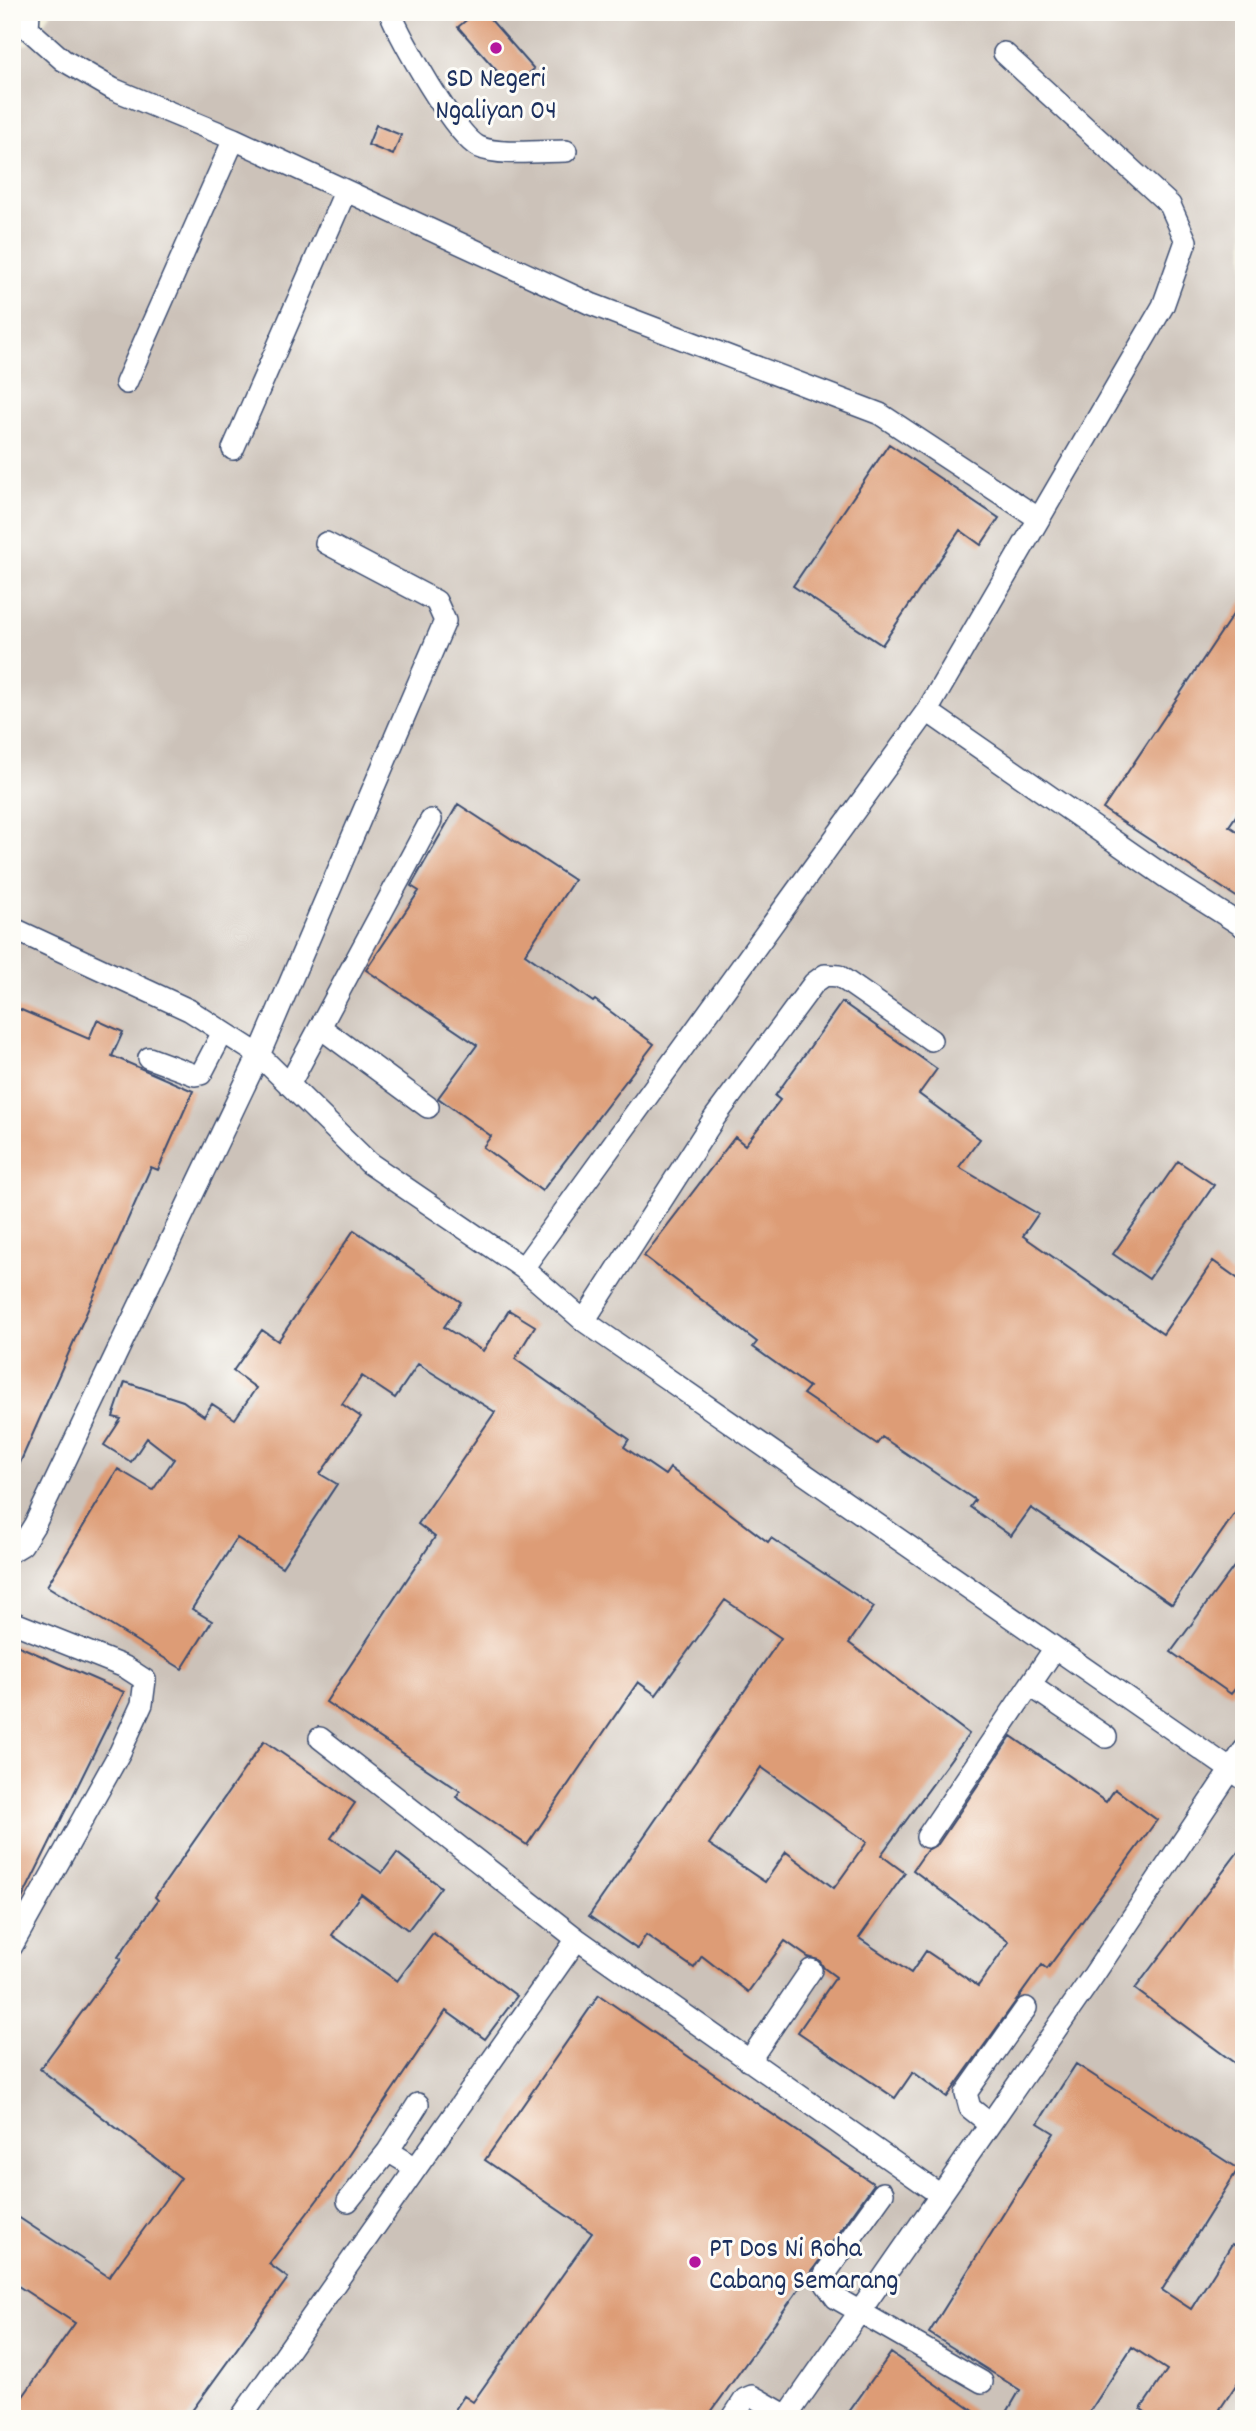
<svg xmlns="http://www.w3.org/2000/svg" width="1256" height="2431" font-family="Dekko,sans-serif">
<style>
.industrial{fill:#ccc2b9}
.building{fill:#dd9c76;fill-rule:evenodd}
.lines{fill:none;stroke-linecap:round;stroke-linejoin:round}
.minor-casing{stroke:#3b4c70;stroke-width:24}
.minor{stroke:#fff;stroke-width:21}
.poi-dot{fill:#b5179e;stroke:#fdfcf7;stroke-width:2.5}
.labels{text-anchor:middle;stroke-width:6;stroke-linejoin:round;paint-order:stroke}
.poi-label{font-size:28px;fill:#1b2f5e;stroke:#fdfcf7}
</style>
<rect width="100%" height="100%" fill="#fdfcf7"/>
<filter id="ink" filterUnits="userSpaceOnUse"><feTurbulence type="fractalNoise" baseFrequency=".0143" numOctaves="2"/><feDisplacementMap in="SourceGraphic" scale="14" xChannelSelector="R" yChannelSelector="G"/><feConvolveMatrix kernelMatrix="1 2 1 2 8 2 1 2 1" color-interpolation-filters="sRGB"/></filter>
<filter id="wash" filterUnits="userSpaceOnUse"><feTurbulence type="fractalNoise" baseFrequency=".00686" numOctaves="4" result="noise"/><feDisplacementMap in="SourceGraphic" scale="28" xChannelSelector="R" yChannelSelector="G"/><feGaussianBlur stdDeviation="1.57" result="paint"/><feColorMatrix in="noise" values="0 0 0 0 0 0 0 0 0 0 0 0 0 0 0 0 0 1.4 0 .05"/><feComposite in="paint" operator="in"/></filter>
<g filter="url(#wash)">
<rect width="100%" height="100%" fill="#f1edd8"/>
<!-- industrial -->
<path class="industrial" d="M52,12H1244V2419H12V46L29,44Z"/>
<g id="blocks">
<!-- building -->
<path class="building" d="M476,12H484L534,69L512,88L458,27Z
M376,125L401,135L393,155L368,145Z
M889,444L999,518L981,545L960,530L882,645L793,586Z
M1244,598V804L1229,826L1244,836V902L1103,809Z
M458,804L574,880L525,954L593,1002L595,1000L654,1044L542,1191L483,1147L491,1136L438,1098L477,1045L366,970L419,891L411,886Z
M842,1002L937,1069L919,1094L980,1139L959,1167L1038,1214L1023,1236L1163,1334L1213,1261L1244,1283V1500L1172,1604L1031,1508L1011,1536L970,1507L975,1500L882,1437L877,1444L803,1394L809,1387L753,1347L757,1342L644,1256L735,1137L745,1145L780,1100L775,1096Z
M12,1006L89,1039L97,1020L123,1032L112,1056L193,1091L158,1170L151,1167L12,1481Z
M1178,1161L1214,1185L1149,1279L1113,1254Z
M354,1230L461,1302L444,1327L483,1351L509,1310L535,1326L515,1359L629,1439L624,1447L665,1475L670,1468L768,1542L771,1538L874,1607L849,1643L969,1734L881,1855L905,1873L859,1938L911,1973L926,1951L978,1986L1009,1942L913,1870L927,1850L938,1844L1011,1736L1106,1802L1115,1789L1157,1820L1047,1969L1042,1965L947,2097L913,2072L895,2098L798,2032L836,1977L824,1968L819,1960L808,1957L785,1941L748,1992L702,1956L694,1968L646,1935L637,1949L589,1916L781,1638L725,1600L656,1695L638,1682L527,1845L456,1797L460,1791L326,1702L435,1537L418,1524L495,1412L418,1364L395,1398L362,1376L342,1404L361,1417L320,1474L337,1484L282,1567L237,1538L192,1609L212,1621L182,1669L47,1586L118,1469L153,1490L174,1459L147,1438L131,1462L104,1445L121,1419L113,1417L125,1382L183,1401L204,1416L212,1404L235,1419L256,1388L233,1371L262,1330L278,1341ZM761,1767L867,1842L834,1888L786,1852L765,1882L709,1844Z
M1244,1553V1678L1231,1694L1171,1652Z
M12,1643L124,1692L12,1919Z
M264,1741L355,1803L331,1838L382,1873L397,1853L441,1887L408,1930L361,1894L332,1935L397,1981L433,1933L517,1996L485,2039L446,2011L327,2187L269,2264L288,2278L186,2419H12V2412L75,2323L12,2282V2213L109,2277L181,2178L40,2069L121,1959L118,1957L158,1900L155,1897Z
M1244,1844V2070L1135,1989Z
M599,1995L874,2184L706,2419H449L464,2396L473,2402L592,2233L485,2160Z
M1076,2064L1238,2169L1162,2290L1191,2309L1232,2244L1244,2250V2373L1220,2409L1235,2419H1155L1141,2409L1167,2370L1132,2347L1085,2419H1003L1020,2390L929,2333L1054,2133L1038,2123Z
M891,2353L985,2419H844Z"/>
</g>
</g>
<g filter="url(#ink)">
<use href="#blocks" fill-opacity="0" stroke="#3b4c70" stroke-width="2"/>
<g class="lines">
<defs>
<path id="minor" d="M29,12L28,29L63,60L113,89L234,139L591,304L880,414L1038,518
M390,12C401,39 455,136 479,147C498,156 544,151 566,151
M126,383L234,139
M233,449L345,192
M927,711L1163,306L1186,241L1170,205L1004,53
M12,928L189,1010L259,1055L369,1163L523,1268L584,1321L1244,1779
M321,1028L428,1107
M149,1058L195,1075L201,1074L223,1032
M289,1085L431,820
M523,1268L927,711L1167,878L1244,927
M584,1321L715,1117L814,983L825,975L839,976L931,1040
M12,1551L22,1545L35,1524L259,1055L445,621L436,601L326,543
M12,1622L125,1667L145,1680L142,1704L120,1752L12,1946
M1031,1686L1106,1737
M320,1738L577,1939L939,2194
M927,1837L1055,1648
M749,2061L811,1970
M989,2123L970,2108L966,2093L1026,2008
M388,2151L418,2104
M883,2193L825,2274L826,2284L836,2298L982,2382
M348,2201L388,2151L416,2168
M240,2419L577,1939
M732,2419L745,2399L752,2396L787,2416
M785,2419L1093,1976L1244,1750"/>
</defs>
<!-- minor casing -->
<use href="#minor" class="minor-casing"/>
<!-- minor -->
<use href="#minor" class="minor"/>
</g>
</g>
<!-- markers -->
<g class="poi-dot">
<circle cx="496" cy="48" r="7"/>
<circle cx="695" cy="2262" r="7"/>
</g>
<g class="labels">
<!-- poi labels -->
<g class="poi-label">
<text x="496" y="86">SD Negeri<tspan x="496" dy="32">Ngaliyan 04</tspan></text>
<text x="709" y="2256" text-anchor="start">PT Dos Ni Roha<tspan x="709" dy="32">Cabang Semarang</tspan></text>
</g>
</g>
<!-- margin -->
<rect width="1256" height="2431" fill="none" stroke="#fdfcf7" stroke-width="42"/>
</svg>
